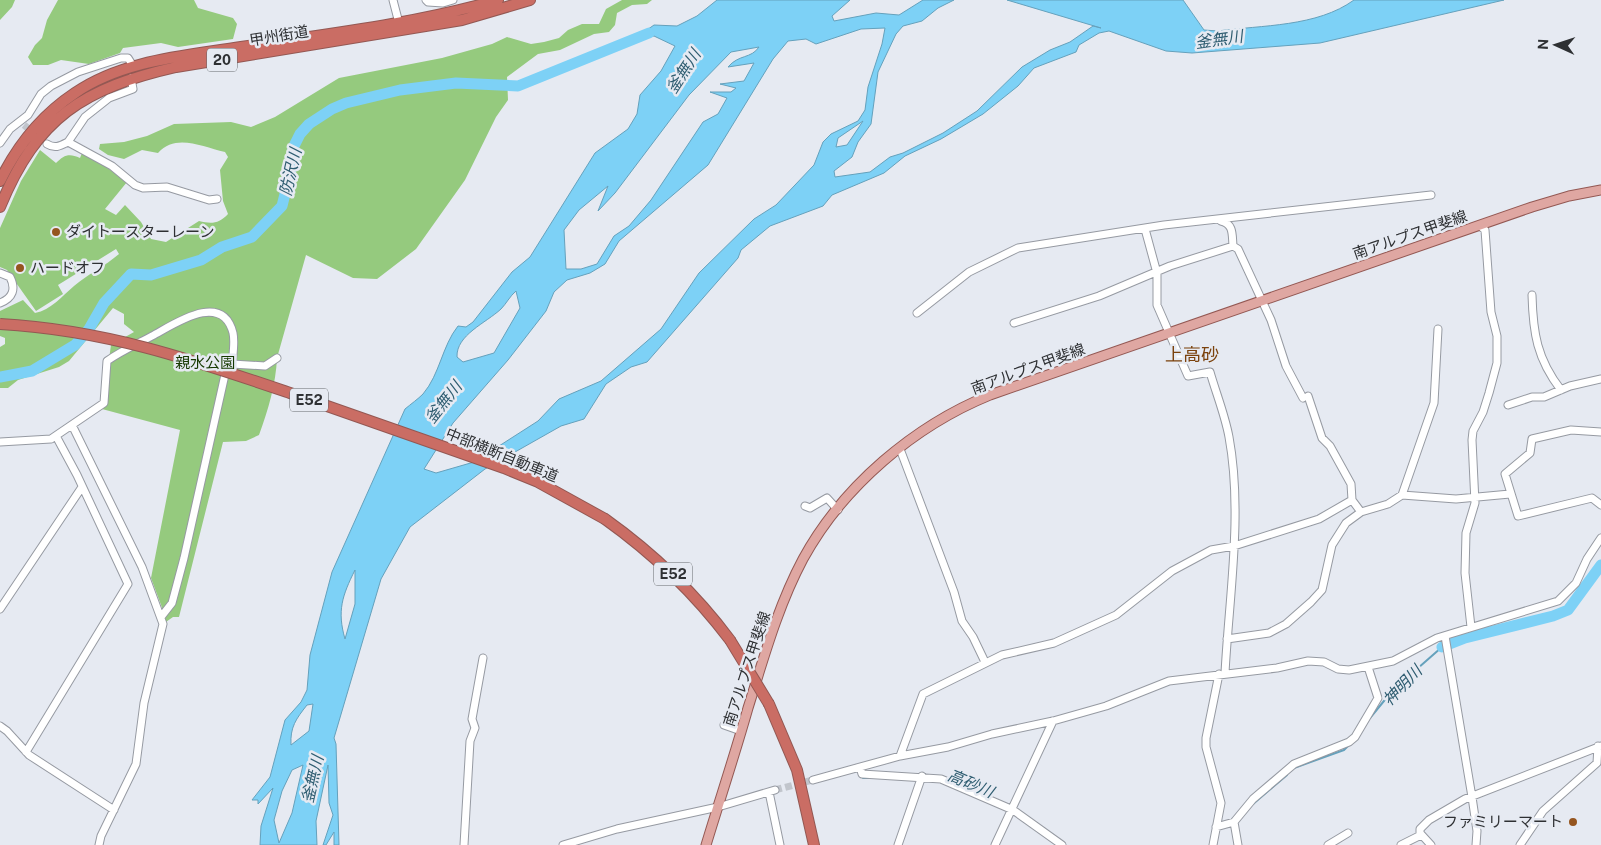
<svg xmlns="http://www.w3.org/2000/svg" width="1601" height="845" font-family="'Public Sans','Noto Sans JP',sans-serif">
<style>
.green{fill:#95ca7e}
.water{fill:#7dd1f6;stroke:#65a1bc;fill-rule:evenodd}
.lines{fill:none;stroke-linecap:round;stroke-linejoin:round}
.stream{stroke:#65a1bc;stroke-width:2}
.river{stroke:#7dd1f6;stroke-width:11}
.minor-tunnel{stroke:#c1c5cc;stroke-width:7;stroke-dasharray:7 3.5;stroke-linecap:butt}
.minor-casing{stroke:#969aa2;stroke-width:9}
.major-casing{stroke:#935853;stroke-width:11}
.highway-casing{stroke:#935853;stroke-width:12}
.minor{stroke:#fff;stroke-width:7}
.major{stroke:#dfa7a2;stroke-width:9}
.highway{stroke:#ca6d64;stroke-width:10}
.highway-bridge-casing{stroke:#935853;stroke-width:12;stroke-linecap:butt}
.highway-bridge{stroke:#ca6d64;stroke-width:10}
.poi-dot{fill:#95551f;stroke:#e6eaf2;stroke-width:2}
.labels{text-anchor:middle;stroke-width:5;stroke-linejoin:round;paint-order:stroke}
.shield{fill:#e6eaf2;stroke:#65686c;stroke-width:1}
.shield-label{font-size:14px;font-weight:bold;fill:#2e3033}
.street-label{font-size:15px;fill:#2e3033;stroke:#e6eaf2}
.poi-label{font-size:15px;fill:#2e3033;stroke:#e6eaf2;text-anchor:start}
.park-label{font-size:15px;fill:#163901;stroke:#e6eaf2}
.water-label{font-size:16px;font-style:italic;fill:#2f5d71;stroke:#e6eaf2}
.quarter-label{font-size:18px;fill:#7b420d;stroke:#e6eaf2}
</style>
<rect width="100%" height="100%" fill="#e6eaf2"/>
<!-- green -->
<path class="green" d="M0,0H15L12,7L0,20Z
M58,0H194L198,8L233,18L237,24L233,39L178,47L161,43L123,48L120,53L89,64L61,60L48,65H33L28,57L35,45L42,38L47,20Z
M622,0H652L647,4L632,5L617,13L615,25L609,32L594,34L560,50L538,54L507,77L508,100L496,117L465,180L416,249L377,279L353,278L306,255L277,358C276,383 268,411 259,435L246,441L223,442L179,617H173L163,624L164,613L151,578L180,430L102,409L111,345L134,332L124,324V314L113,308L69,361L59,367L18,380L8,388H0V347L5,344V338L0,336V311L23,300L35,313C51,310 62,296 74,286C88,274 105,266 119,254L116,249L58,285L63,294L36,311L7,270L0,267V228L21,181L40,150L56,163C64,155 69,153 80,158L82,153L105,166L127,182L105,209L116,215L125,205L141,222L151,239L166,242L199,221C211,224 219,224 228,214L223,201L220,170L228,157L225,152C202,147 176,133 158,153L142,150L124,159L108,155L99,149L100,144L124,142L147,136L174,124L231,122L251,127L275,117L339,78L442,58L492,44L507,37L531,44L544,42L559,38L568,30L582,24H599L606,9Z"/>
<!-- water -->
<path class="water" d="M717,0H850L832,16L834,21L876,13L899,15L923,0H954L938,8L922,21L903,26L896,34L878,72L871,124L858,142L852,157L834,171L835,177L870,172L890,157L903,153L943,133L977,111L1022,67L1050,50L1070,42L1093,26L1101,28L1007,0H1183L1204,30L1218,31C1262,25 1317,27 1354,0H1504L1320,43L1192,53L1166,51L1109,31L1099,33L1079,45L1076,52L1034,68L1018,86L983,114L941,139L905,156L884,173L832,195L823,206L770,226L741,250L738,258L647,362L631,367L606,384L584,419L561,426L485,469L410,527L381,579L334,738L336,744L339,845H334V832L326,845H323L333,815L329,803L328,765L316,821L317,845H260L261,826L273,788L258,804V800H252L270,777L285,720L301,702L307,690L310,655L332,572L405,409C411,404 418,399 423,394C440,374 442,346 458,326L466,327L473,322L512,272L530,257L595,153L628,129L637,114L640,95L661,71L675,46L654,36L634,39L654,25L677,26L697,16ZM885,28L882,44L868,87L865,110L858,121L831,134L823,142L814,165L776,205L754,219L699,273L661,329L601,381L559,399L538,421L474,462L436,473L424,469L453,423L508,360L546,311L554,292L567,280L590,273L605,264L619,241L708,165L773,59L788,41L806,39L816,44L861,29ZM759,47C751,59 739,54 728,67L754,63L744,81L720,84L736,88L731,92H710L727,98L718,114L703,122L651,200L629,226L614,236L597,264L581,269H566L564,230L579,210L608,186L598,211L615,193L689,95L731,52ZM863,121L847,145L836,147L838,138ZM516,291L520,308L494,353L463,362L457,357C456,335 486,323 501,309C506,304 510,296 516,291ZM355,570V604L345,639C337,611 342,596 355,570ZM313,704L309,731L291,745C290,727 296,719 307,705ZM303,765L292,813L279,843L274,820L282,791L292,770Z"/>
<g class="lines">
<!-- stream -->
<path class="stream" d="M1370,718L1393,690L1442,647
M1294,768L1344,750L1349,745
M863,778H871
M1253,804L1287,775"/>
<!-- river -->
<path class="river" d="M0,377L32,371L75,345L89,329L104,303L131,274L151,275L201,260L222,247L252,237L282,206L290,174L293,148L300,134L309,124L332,109L346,103L400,90L456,83L518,86L649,33
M1442,647L1465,638L1553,616L1568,610L1601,565"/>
<!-- minor-tunnel -->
<path class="minor-tunnel" d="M24,125L35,134
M775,790L813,780"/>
<defs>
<path id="minor" d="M393,0L400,27
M426,0L428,2L443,3L453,0
M131,78L133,89L109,98L85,117L68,142L112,166L135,185L143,188L167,187L209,200L217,199
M0,143L10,129L28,115L41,94L51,86L78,72L121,58H128L133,66
M47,144C55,149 60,146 68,142
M1221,221C1234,224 1232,235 1233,246
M1145,229L1157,273V305L1188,376L1210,372C1216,393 1225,415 1229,437C1243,513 1229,597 1225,673
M0,273L10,277C16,289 13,298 0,303
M1532,295C1533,333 1537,359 1561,390
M917,313L969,272L1018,248L1164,225L1431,195
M1014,323L1099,296L1170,266L1233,246L1238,249L1271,320L1286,366L1303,398
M232,364L265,366L277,358
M1308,396L1322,438L1330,446L1351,484L1352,500L1361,512L1388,504L1402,495L1456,499L1510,494
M1508,405L1532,397H1544L1570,386L1601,379
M72,425L142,567L163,624L144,703L136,764L101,836L99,845
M1601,432L1571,430L1532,439L1530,453L1505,474L1518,516L1592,498L1601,505
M0,442L51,439L104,403L107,361C121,351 137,344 152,336C173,325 222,290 233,333C235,342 233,354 232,364L226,370L222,388L184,558L172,603L161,617
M900,449L954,592L962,621L973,637L985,662
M1402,495L1434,403L1438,329
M805,506L810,508L827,498L838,510
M0,609L82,487
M1471,627L1465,573L1466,533L1475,503L1472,440L1473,431L1483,412L1489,393L1497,363V336L1491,312L1485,230L1480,226
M1445,636L1472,797L1477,831L1476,845
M1227,639L1269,633L1286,624L1311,602L1322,590L1332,545L1346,523L1361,512
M724,725L741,731
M0,726L7,731L29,755L114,810
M26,752L128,584L77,475L56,436
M900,756L923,694L1002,655L1054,643L1116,615L1172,571L1211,550L1234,546L1319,519L1352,500
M860,767L862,774L941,779L1013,810L1062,845
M813,780L900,756L948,747L992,734L1053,721L1106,706L1169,681L1277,668L1308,661L1324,662L1338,669L1349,670L1393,661L1437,638L1558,601L1576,583L1587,559L1601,538
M769,792L780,845
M1216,827L1234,822
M464,845L470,741L475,728L472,719L483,658
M563,845L617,829L718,807L775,790
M898,845L922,776
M995,845L1053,721
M1213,845L1221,803L1206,747V738L1219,674
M1238,845L1234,822L1253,799L1294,764L1349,742L1355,737L1378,698L1368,667
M1328,845L1348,833
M1401,845L1421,835
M1431,845L1420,833V829L1429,820L1465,799L1601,746
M1520,845L1543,811L1597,763L1598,746"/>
<path id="major" d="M706,845C720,799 735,754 748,708C764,657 778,606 803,559C843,486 914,426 990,395L1532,207L1569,196L1601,190"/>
<path id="highway" d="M0,181C17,146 42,115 75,93C123,60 185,56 241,47C327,34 414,24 498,0
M0,207C37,117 84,88 176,67L462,20L530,0
M605,519C654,554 694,592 730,640
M769,704L797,770L814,845"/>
</defs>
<!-- minor casing -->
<use href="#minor" class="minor-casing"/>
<!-- major casing -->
<use href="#major" class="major-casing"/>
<!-- highway casing -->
<use href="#highway" class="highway-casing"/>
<!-- minor -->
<use href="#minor" class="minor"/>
<!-- major -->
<use href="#major" class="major"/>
<!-- highway -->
<use href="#highway" class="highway"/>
<defs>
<path id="highway-bridge" d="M0,324C106,330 190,359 290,393C361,418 432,443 504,468L538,482L605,519
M730,640L769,704"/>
</defs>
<!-- highway-bridge casing -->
<use href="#highway-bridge" class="highway-bridge-casing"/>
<!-- highway-bridge -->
<use href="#highway-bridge" class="highway-bridge"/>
</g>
<!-- markers -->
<g class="poi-dot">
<circle cx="56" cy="232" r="5"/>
<circle cx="20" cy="268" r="5"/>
<circle cx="1573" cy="822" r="5"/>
</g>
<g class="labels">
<!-- shield labels -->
<g class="shield">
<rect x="207" y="48.5" width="30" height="23" rx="4"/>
<rect x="290" y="388.5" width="38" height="23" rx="4"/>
<rect x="654" y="562.5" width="38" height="23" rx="4"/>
</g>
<g class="shield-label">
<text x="222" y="65">20</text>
<text x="309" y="405">E52</text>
<text x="673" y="579">E52</text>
</g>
<!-- street labels -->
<g class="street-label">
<text transform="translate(279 36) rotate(-9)" y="5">甲州街道</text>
<text transform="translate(1410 235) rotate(-19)" y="5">南アルプス甲斐線</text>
<text transform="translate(1028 369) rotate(-20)" y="5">南アルプス甲斐線</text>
<text transform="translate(502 455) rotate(22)" y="5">中部横断自動車道</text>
<text transform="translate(747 669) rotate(-72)" y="5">南アルプス甲斐線</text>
</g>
<!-- poi labels -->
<g class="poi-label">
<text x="66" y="237">ダイトースターレーン</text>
<text x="30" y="273">ハードオフ</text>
<text x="1563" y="827" text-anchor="end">ファミリーマート</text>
</g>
<!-- park labels -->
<g class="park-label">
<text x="205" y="368">親水公園</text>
</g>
<!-- water labels -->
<g class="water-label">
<text transform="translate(1219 39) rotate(-8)" y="6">釜無川</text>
<text transform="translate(683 71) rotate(-57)" y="6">釜無川</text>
<text transform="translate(290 172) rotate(-77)" y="6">防沢川</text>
<text transform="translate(443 402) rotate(-52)" y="6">釜無川</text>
<text transform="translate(1402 685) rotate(-46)" y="6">神明川</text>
<text transform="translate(312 779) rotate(-77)" y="6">釜無川</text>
<text transform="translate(971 783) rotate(23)" y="6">高砂川</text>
</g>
<!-- quarter labels -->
<g class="quarter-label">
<text x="1192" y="361">上高砂</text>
</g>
</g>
<!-- north arrow -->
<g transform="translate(1556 45) rotate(273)" stroke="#e6eaf2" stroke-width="4" paint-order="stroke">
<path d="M0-4L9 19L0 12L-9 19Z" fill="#2e3033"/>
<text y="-8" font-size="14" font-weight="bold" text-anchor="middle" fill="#2e3033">N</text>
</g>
</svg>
